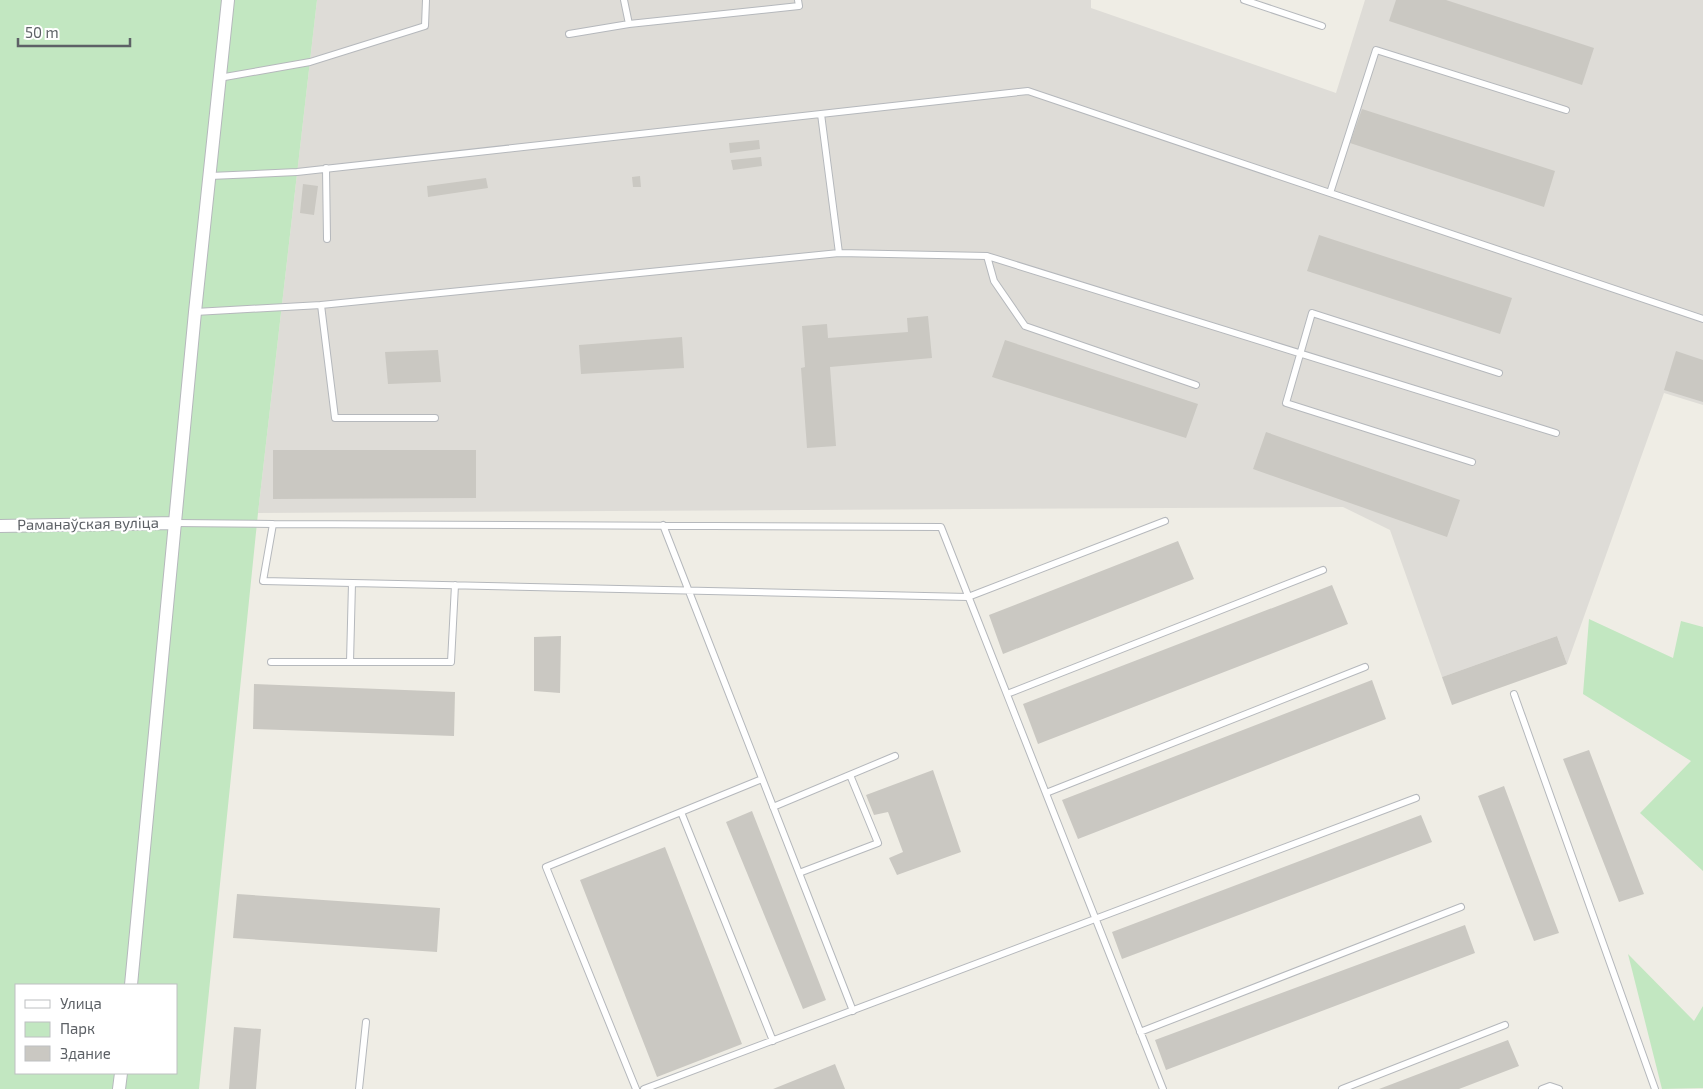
<svg xmlns="http://www.w3.org/2000/svg" width="1703" height="1089" font-family="'Exo 2',sans-serif">
<style>
.industrial{fill:#dedcd7}
.green{fill:#c2e7c1;fill-rule:evenodd}
.building{fill:#cac8c2}
.lines{fill:none;stroke-linecap:round;stroke-linejoin:round}
.service-casing{stroke:#b5b8bc;stroke-width:8}
.minor-casing{stroke:#b5b8bc;stroke-width:14}
.service{stroke:#fff;stroke-width:6}
.minor{stroke:#fff;stroke-width:12}
.labels{text-anchor:middle;stroke-width:4.5;stroke-linejoin:round;paint-order:stroke}
.street-label{font-size:15px;fill:#5d6166;stroke:#fff}
</style>
<rect width="100%" height="100%" fill="#efede5"/>
<!-- industrial -->
<path class="industrial" d="M317,0H1091V8L1336,93L1365,0H1703V405L1664,393L1567,664L1557,636L1442,677L1390,530L1343,507L258,513Z"/>
<!-- green -->
<path class="green" d="M0,0H317L258,513L199,1089H0ZM16,985H176V1073H16Z
M1589,619L1673,658L1681,621L1703,627V871L1640,813L1691,761L1583,694Z
M1628,954L1694,1021L1703,1006V1088L1662,1089Z"/>
<!-- building -->
<path class="building" d="M1396,0H1446L1594,48L1582,85L1389,21Z
M1362,109L1555,171L1544,207L1350,143Z
M759,140L760,149L730,153L729,143Z
M761,157L762,166L733,170L731,160Z
M640,176L641,187H633L632,177Z
M486,178L488,188L428,197L427,186Z
M303,184L318,186L314,215L300,213Z
M1319,235L1512,298L1500,334L1307,271Z
M928,316L932,358L830,367L836,446L807,448L801,368L805,367L802,326L827,324L828,338L908,332L907,318Z
M682,337L684,368L581,374L579,345Z
M1005,340L1198,404L1186,438L992,377Z
M438,350L441,382L388,384L385,352Z
M1676,351L1703,360V402L1664,390Z
M1266,432L1460,500L1447,537L1253,469Z
M273,450H476V498L273,499Z
M1178,541L1194,579L1003,654L989,615Z
M1332,585L1348,624L1038,744L1023,704Z
M561,636L560,693L534,691V637Z
M1557,636L1567,664L1452,705L1442,677Z
M1372,680L1386,719L1078,839L1062,800Z
M254,684L455,692L454,736L253,729Z
M1589,750L1644,894L1619,902L1563,759Z
M933,770L961,852L897,875L889,858L903,852L888,812L874,815L866,795Z
M1504,786L1559,933L1534,941L1478,796Z
M752,811L826,1000L803,1009L726,822Z
M1421,815L1432,842L1122,959L1112,932Z
M665,847L742,1044L657,1077L580,880Z
M237,894L440,908L437,952L233,938Z
M1465,925L1475,953L1166,1070L1155,1040Z
M234,1027L261,1029L256,1089H229Z
M1508,1040L1519,1066L1459,1089H1379Z
M835,1064L845,1089H773Z"/>
<g class="lines">
<defs>
<path id="service" d="M624,0L629,24
M1244,0L1322,26
M569,34L629,24L799,6L798,0
M219,78L310,62L425,26L426,0
M821,114L839,253
M326,168L327,239
M210,176L297,172L1028,91L1703,319
M1330,193L1376,50L1566,110
M987,256L994,281L1025,326L1196,385
M321,305L839,253L987,256L1556,433
M195,312L321,305L335,418H435
M1472,462L1286,403L1312,313L1499,373
M176,523L273,524
M663,525L853,1011
M271,662H451L455,585
M350,662L352,583
M1007,694L1323,570
M1514,694L1655,1089
M1046,793L1365,667
M773,807L895,756
M681,812L773,1041
M799,873L878,843L850,775
M1140,1032L1461,907
M359,1089L366,1022
M636,1089L546,867L762,779
M644,1089L1416,798
M1163,1089C1089,902 1014,714 941,527L273,524L263,581L968,597L1165,521
M1342,1089L1505,1025
M1542,1089L1550,1086L1559,1089"/>
<path id="minor" d="M0,526L176,523
M131,985L195,312L228,0
M119,1089L121,1073"/>
</defs>
<!-- service casing -->
<use href="#service" class="service-casing"/>
<!-- minor casing -->
<use href="#minor" class="minor-casing"/>
<!-- service -->
<use href="#service" class="service"/>
<!-- minor -->
<use href="#minor" class="minor"/>
</g>
<g class="labels">
<!-- street labels -->
<g class="street-label">
<text transform="translate(88 524) rotate(-1)" y="5">Раманаўская вуліца</text>
</g>
</g>
<!-- legend -->
<rect x="15" y="984" width="162" height="90" fill="#ffffff" stroke="#bec0c2"/>
<rect x="25" y="1000" width="25" height="8" fill="#ffffff" stroke="#bec0c2"/>
<text x="60" y="1009" font-size="15" fill="#5d6166">Улица</text>
<rect x="25" y="1022" width="25" height="15" fill="#c2e7c1" stroke="#bec0c2"/>
<text x="60" y="1034" font-size="15" fill="#5d6166">Парк</text>
<rect x="25" y="1046" width="25" height="15" fill="#cac8c2" stroke="#bec0c2"/>
<text x="60" y="1059" font-size="15" fill="#5d6166">Здание</text>
<!-- scale -->
<path d="M18 38v8h112v-8" fill="none" stroke="#5d6166" stroke-width="2.5"/>
<text x="25" y="38" font-size="15" fill="#5d6166" stroke="#ffffff" stroke-width="4" paint-order="stroke">50 m</text>
</svg>
